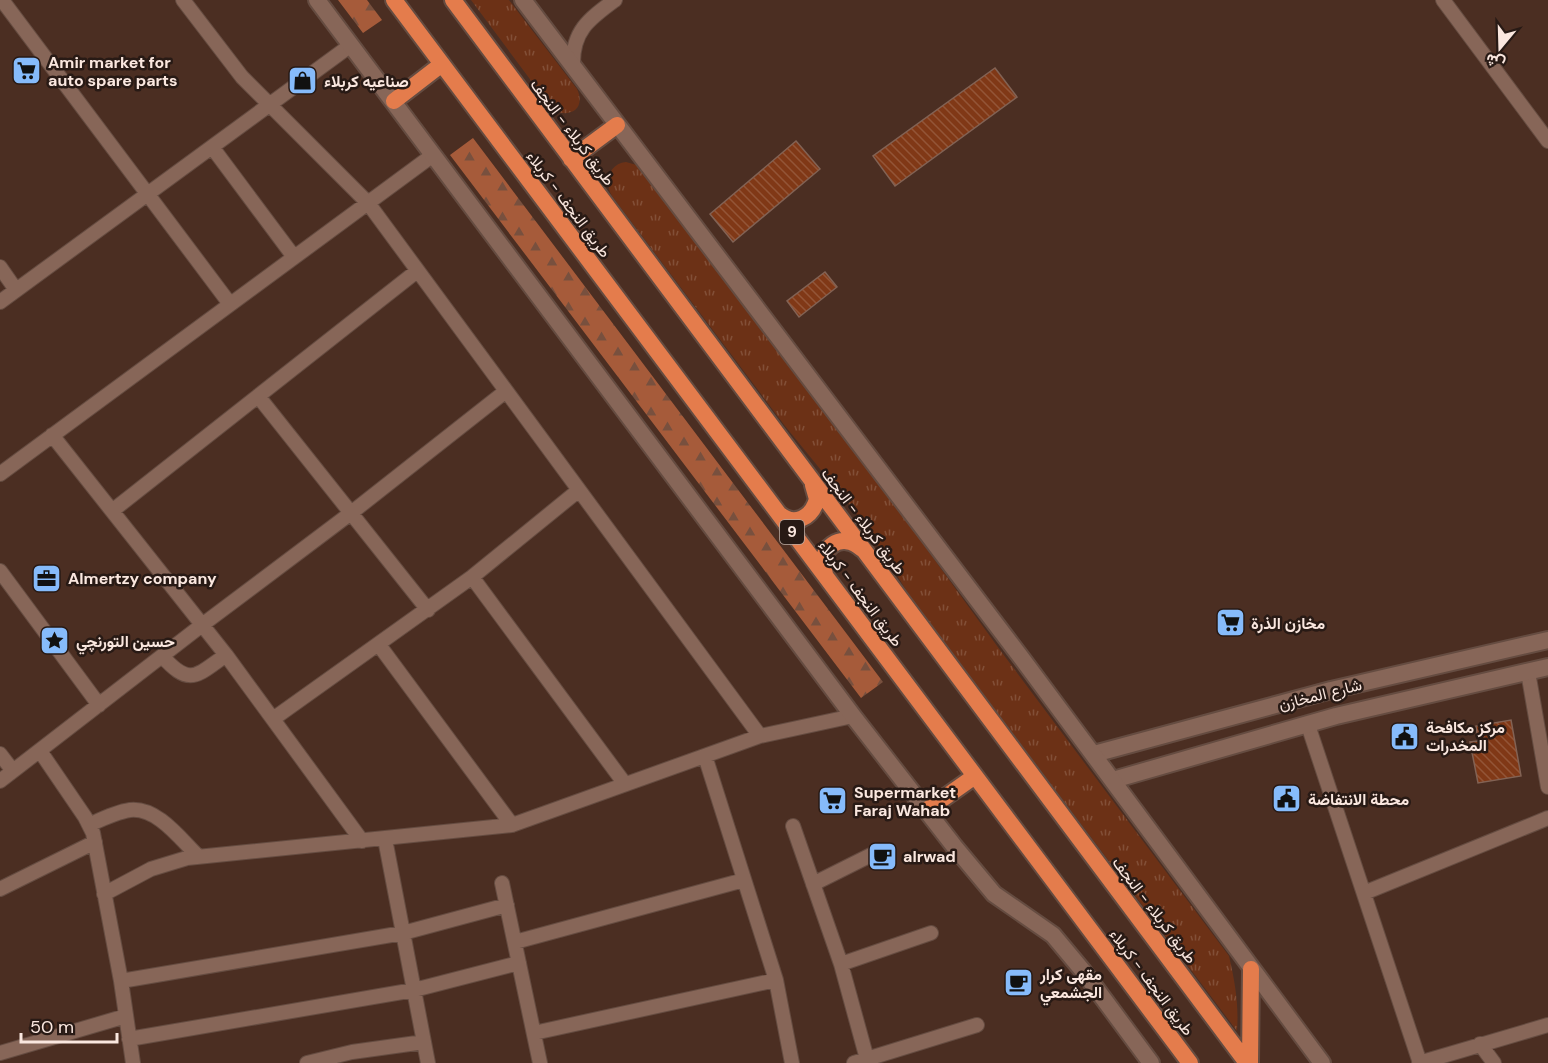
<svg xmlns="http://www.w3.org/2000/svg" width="1548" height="1063" font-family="'DM Sans',Vazirmatn,sans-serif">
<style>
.grass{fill:url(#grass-tufts)}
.forest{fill:url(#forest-firs)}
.building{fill:url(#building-back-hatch);stroke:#826254;stroke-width:1.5}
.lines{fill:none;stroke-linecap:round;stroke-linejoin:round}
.minor-casing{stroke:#654c41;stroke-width:16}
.tertiary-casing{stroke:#654c41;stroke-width:20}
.secondary-casing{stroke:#654c41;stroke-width:20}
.trunk-casing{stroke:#654c41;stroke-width:20}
.minor{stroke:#876658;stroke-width:14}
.tertiary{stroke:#876658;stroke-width:16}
.secondary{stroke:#876658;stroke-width:16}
.trunk{stroke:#e47c4c;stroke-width:16}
.labels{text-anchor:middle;stroke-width:5;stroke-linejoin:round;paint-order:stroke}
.shield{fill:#281a15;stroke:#bbaaa2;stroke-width:1.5}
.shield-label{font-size:15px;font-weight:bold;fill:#fae7df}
.poi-label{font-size:16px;font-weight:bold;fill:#fae7df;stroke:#281a15;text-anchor:start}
.street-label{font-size:16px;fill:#fae7df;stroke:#281a15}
</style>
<defs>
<pattern id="grass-tufts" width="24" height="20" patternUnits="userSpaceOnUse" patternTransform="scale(1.5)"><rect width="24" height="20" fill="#6c3116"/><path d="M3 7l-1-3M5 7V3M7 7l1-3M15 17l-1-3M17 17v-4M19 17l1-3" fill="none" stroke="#824f37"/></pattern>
<pattern id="forest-firs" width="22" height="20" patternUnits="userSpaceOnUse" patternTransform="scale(1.5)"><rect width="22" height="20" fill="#a65b3a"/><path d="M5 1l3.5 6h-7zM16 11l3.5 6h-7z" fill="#78503e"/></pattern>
<pattern id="building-back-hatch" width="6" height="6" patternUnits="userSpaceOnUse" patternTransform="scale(1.5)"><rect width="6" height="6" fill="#803816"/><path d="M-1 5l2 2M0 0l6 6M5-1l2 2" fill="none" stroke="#935537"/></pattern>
</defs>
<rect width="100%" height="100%" fill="#4b2e22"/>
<!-- grass -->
<path class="grass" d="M471,0H509L577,89C586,108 571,119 553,110Z
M626,162L640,166L881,486L1000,650L1229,956C1235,982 1239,1005 1237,1031L913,601L865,524L785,426L612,196C604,183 608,164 626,162Z"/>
<!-- forest -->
<path class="forest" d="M338,0H367L382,20L363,33Z
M473,138L883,682L861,698L450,155Z"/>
<!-- building -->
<path class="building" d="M995,68L1017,97L895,186L873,156Z
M796,141L820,169L733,242L710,214Z
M825,272L837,287L799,317L787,301Z
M1511,720L1521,776L1478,783L1470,742L1478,741L1476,726Z"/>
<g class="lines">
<defs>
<path id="minor" d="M2,0L230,304
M183,0L242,77L368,203L760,736
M1443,0L1548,141
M573,66C572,31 589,19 615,0
M212,147L294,257
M0,267L16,290
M0,302L351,45
M258,396L428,610
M52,435L226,655L362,841
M0,474L433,155
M112,511L417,271
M0,571L99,705
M472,577L625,784
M379,645L512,825
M162,656C190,687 196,676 226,655
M1528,672L1548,787
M273,719L472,577L579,490
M1308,725L1420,1063
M40,751L85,817L93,833L121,981L133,1063
M0,754L13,771
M705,756L776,980L792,1063
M0,781L202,625L351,513L506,391
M89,825C102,819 116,812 130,810C158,807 181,840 199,857
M793,826L841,964L867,1059
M385,839L428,1063
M502,883L540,1063
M813,884L871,855
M0,889L95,842
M1364,893L1548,818
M104,894L151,869L187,858L512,825L760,736L853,716
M515,942L744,880
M841,964L931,933
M121,981L403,933L507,905
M534,1033L776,980
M129,1039L414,990L519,963
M1480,1044L1494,1063
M0,1053L126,1016
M307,1063L352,1052L424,1042
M854,1063L977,1025
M1419,1063L1548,1025"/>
<path id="tertiary" d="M1094,754L1331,690L1548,640
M1113,780L1336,716L1548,667"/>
<path id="secondary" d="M317,0L853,716L954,846L994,894L1053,935L1083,971L1151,1063
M523,0L1023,660L1322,1063"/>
<path id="trunk" d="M394,0L1190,1063
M453,0L1247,1063
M394,101L442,64
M571,159L617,125
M779,514C794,527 812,518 817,499L813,485
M825,574C816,548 842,530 862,549
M927,810L975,776
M1250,1063L1251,969"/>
</defs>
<!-- minor casing -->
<use href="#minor" class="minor-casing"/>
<!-- tertiary casing -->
<use href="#tertiary" class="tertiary-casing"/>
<!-- secondary casing -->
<use href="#secondary" class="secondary-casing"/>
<!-- trunk casing -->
<use href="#trunk" class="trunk-casing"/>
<!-- minor -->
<use href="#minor" class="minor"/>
<!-- tertiary -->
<use href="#tertiary" class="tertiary"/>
<!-- secondary -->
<use href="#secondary" class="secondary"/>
<!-- trunk -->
<use href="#trunk" class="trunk"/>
</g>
<!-- icons -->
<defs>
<symbol id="supermarket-square" viewBox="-11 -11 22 22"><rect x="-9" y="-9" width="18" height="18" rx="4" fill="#86bbfb" stroke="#281a15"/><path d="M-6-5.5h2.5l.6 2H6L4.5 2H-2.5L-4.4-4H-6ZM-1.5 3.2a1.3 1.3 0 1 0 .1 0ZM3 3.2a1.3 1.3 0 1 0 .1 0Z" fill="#111"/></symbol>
<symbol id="shop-square" viewBox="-11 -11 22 22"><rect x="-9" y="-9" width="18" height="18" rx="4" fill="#86bbfb" stroke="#281a15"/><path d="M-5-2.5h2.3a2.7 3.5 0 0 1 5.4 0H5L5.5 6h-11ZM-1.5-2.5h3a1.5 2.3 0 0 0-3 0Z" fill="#111"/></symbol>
<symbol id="office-square" viewBox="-11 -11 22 22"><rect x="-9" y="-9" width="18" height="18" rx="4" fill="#86bbfb" stroke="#281a15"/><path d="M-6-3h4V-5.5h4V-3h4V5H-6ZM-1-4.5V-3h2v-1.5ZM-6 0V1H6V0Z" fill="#111"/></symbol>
<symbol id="sight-square" viewBox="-11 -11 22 22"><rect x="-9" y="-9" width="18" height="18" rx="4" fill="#86bbfb" stroke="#281a15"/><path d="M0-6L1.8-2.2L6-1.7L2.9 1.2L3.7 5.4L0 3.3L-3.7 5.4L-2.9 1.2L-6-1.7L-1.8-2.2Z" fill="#111"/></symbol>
<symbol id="civic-square" viewBox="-11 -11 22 22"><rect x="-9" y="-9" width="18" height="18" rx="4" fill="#86bbfb" stroke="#281a15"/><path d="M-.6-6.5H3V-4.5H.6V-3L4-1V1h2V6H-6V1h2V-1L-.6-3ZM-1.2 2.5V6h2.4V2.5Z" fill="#111"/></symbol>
<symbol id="cafe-square" viewBox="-11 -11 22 22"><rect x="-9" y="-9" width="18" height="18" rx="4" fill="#86bbfb" stroke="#281a15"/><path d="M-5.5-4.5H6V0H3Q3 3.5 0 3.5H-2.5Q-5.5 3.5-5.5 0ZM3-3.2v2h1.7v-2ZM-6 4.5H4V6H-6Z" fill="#111"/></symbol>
</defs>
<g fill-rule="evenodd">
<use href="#supermarket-square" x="10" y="54" width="33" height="33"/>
<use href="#shop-square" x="286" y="64" width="33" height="33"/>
<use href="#office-square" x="30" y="562" width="33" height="33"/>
<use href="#supermarket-square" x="1214" y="606" width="33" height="33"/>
<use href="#sight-square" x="38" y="624" width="33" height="33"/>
<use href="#civic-square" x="1388" y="720" width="33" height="33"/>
<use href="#civic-square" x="1270" y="782" width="33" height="33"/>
<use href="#supermarket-square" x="816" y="784" width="33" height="33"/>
<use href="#cafe-square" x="866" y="840" width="33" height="33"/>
<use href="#cafe-square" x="1002" y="966" width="33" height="33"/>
</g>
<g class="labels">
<!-- shield labels -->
<rect class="shield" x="780" y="520" width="24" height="24" rx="4.5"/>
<g class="shield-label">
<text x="792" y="537">9</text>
</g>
<!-- poi labels -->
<g class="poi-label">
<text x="48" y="68">Amir market for<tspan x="48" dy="18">auto spare parts</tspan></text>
<text x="324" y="87">صناعيه كربلاء</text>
<text x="68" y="584">Almertzy company</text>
<text x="1251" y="629">مخازن الذرة</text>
<text x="76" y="647">حسين التورنچي</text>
<text x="1426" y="733">مركز مكافحة<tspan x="1426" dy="18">المخدرات</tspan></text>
<text x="854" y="798">Supermarket<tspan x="854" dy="18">Faraj Wahab</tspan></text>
<text x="1308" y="805">محطة الانتفاضة</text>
<text x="903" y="862">alrwad</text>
<text x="1040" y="980">مقهى كرار<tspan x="1040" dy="18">الجشمعي</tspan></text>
</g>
<!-- street labels -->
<g class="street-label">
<text transform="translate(573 132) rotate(53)" y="6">طريق كربلاء - النجف</text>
<text transform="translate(569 204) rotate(53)" y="6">طريق النجف - كربلاء</text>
<text transform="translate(864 521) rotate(53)" y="6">طريق كربلاء - النجف</text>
<text transform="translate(861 593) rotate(53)" y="6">طريق النجف - كربلاء</text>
<text transform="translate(1320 694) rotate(-14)" y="6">شارع المخازن</text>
<text transform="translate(1155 910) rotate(53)" y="6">طريق كربلاء - النجف</text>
<text transform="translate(1152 982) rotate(53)" y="6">طريق النجف - كربلاء</text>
</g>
</g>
<!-- north arrow -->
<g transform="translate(1500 48) rotate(199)" stroke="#281a15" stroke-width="4.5" paint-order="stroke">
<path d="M0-4.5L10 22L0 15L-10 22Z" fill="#fae7df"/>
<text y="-9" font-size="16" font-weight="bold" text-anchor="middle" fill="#fae7df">ش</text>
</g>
<!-- scale -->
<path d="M21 1033v9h96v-9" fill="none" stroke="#fae7df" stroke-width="3"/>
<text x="30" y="1033" font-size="18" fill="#fae7df" stroke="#281a15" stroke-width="4.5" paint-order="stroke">50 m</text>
</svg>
